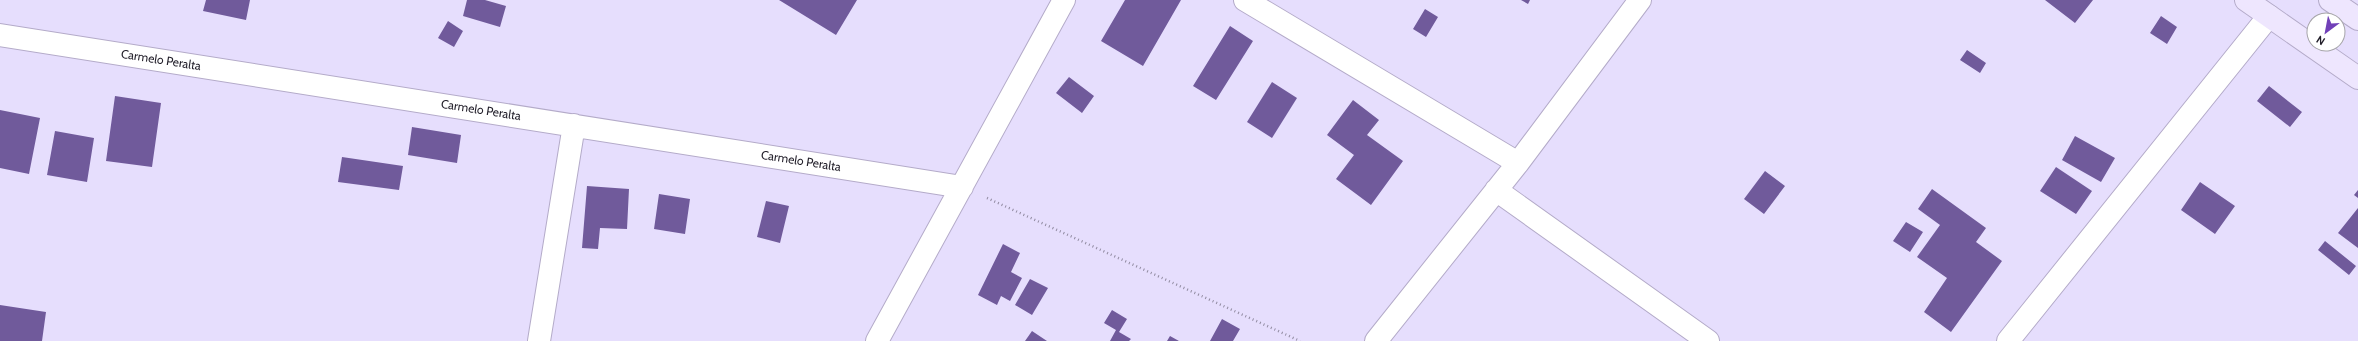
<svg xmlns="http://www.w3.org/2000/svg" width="2358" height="341" font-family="Cabin,sans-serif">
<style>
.building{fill:#705a9b}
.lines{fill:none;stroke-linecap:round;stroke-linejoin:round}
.street-casing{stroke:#b4abc9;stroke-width:24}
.secondary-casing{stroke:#b4abc9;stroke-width:24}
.path{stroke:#918ba1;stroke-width:2.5;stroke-dasharray:1 3;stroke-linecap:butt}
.street{stroke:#fff;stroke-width:22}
.secondary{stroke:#eee6fe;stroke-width:22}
.labels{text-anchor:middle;stroke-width:4;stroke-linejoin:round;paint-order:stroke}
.street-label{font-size:12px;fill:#211e29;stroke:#fff}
</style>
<rect width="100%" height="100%" fill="#e6defd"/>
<!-- building -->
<path class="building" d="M206,0H250L246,20L203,11Z
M467,0H485L506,6L500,27L463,16Z
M779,0H857L836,35Z
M1125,0H1181L1143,66L1101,41Z
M1521,0H1530L1528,4Z
M2045,0H2093L2075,23Z
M1425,9L1438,17L1426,37L1413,29Z
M2161,16L2177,27L2167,44L2150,33Z
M448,21L463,31L454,47L438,38Z
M1230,26L1253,41L1216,100L1193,86Z
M1967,50L1986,63L1980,73L1960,60Z
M1069,77L1094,96L1082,113L1056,93Z
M1272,82L1297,98L1272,138L1247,122Z
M2269,86L2302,112L2290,127L2257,101Z
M115,96L161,103L152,167L106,161Z
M1353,100L1379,120L1367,135L1403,161L1371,205L1336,179L1354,155L1327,135Z
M0,110L40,118L29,174L0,168Z
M412,127L461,135L457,163L408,155Z
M55,131L94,138L87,182L47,175Z
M2075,136L2115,158L2101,182L2062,160Z
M342,157L403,166L399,190L338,182Z
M2056,167L2092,191L2076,214L2040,191Z
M1765,171L1785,186L1764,214L1744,199Z
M2200,182L2235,206L2215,234L2181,210Z
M587,186L629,189L627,229L600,228L598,249L582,248Z
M1932,189L1986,228L1976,242L2002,261L1951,332L1924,312L1947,278L1917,257L1940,225L1918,209Z
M2358,190V198L2354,195Z
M659,194L690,199L685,234L654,229Z
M766,201L789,206L780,243L757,237Z
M2358,208V248L2338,233Z
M1906,222L1923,232L1910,252L1893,241Z
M2325,241L2356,266L2349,275L2318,250Z
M1003,244L1020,253L1011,272L1022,278L1010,301L1001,296L997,305L978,295Z
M1030,279L1048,288L1032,315L1015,305Z
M0,305L46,312L42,341H0Z
M1112,310L1127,319L1119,332L1131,339L1129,341H1110L1116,330L1104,323Z
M1222,319L1240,329L1233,341H1210Z
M1032,331L1047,341H1025Z
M1170,336L1179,341H1167Z"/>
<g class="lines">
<defs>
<path id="street" d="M1245,0L1518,163
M0,35L962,187
M1496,190L1708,341
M539,341L574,125
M877,341L1064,0
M1376,341L1518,163L1640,0
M2008,341L2269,16"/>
<path id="secondary" d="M2246,0L2358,78
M2330,0L2358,19"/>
</defs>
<!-- street casing -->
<use href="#street" class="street-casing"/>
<!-- secondary casing -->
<use href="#secondary" class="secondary-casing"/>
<!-- path -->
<path class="path" d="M987,198L1300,341"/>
<!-- street -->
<use href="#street" class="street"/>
<!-- secondary -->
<use href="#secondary" class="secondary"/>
</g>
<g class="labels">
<!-- street labels -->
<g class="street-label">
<text transform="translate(161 60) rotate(9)" y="4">Carmelo Peralta</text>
<text transform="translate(481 110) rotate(9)" y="4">Carmelo Peralta</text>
<text transform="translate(801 161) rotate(9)" y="4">Carmelo Peralta</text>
</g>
</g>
<!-- north arrow -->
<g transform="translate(2326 32) rotate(212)"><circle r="19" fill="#ffffff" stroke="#a6a5a9"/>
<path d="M0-3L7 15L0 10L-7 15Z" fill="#7140b8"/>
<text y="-6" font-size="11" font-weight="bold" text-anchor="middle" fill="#211e29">N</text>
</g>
</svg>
